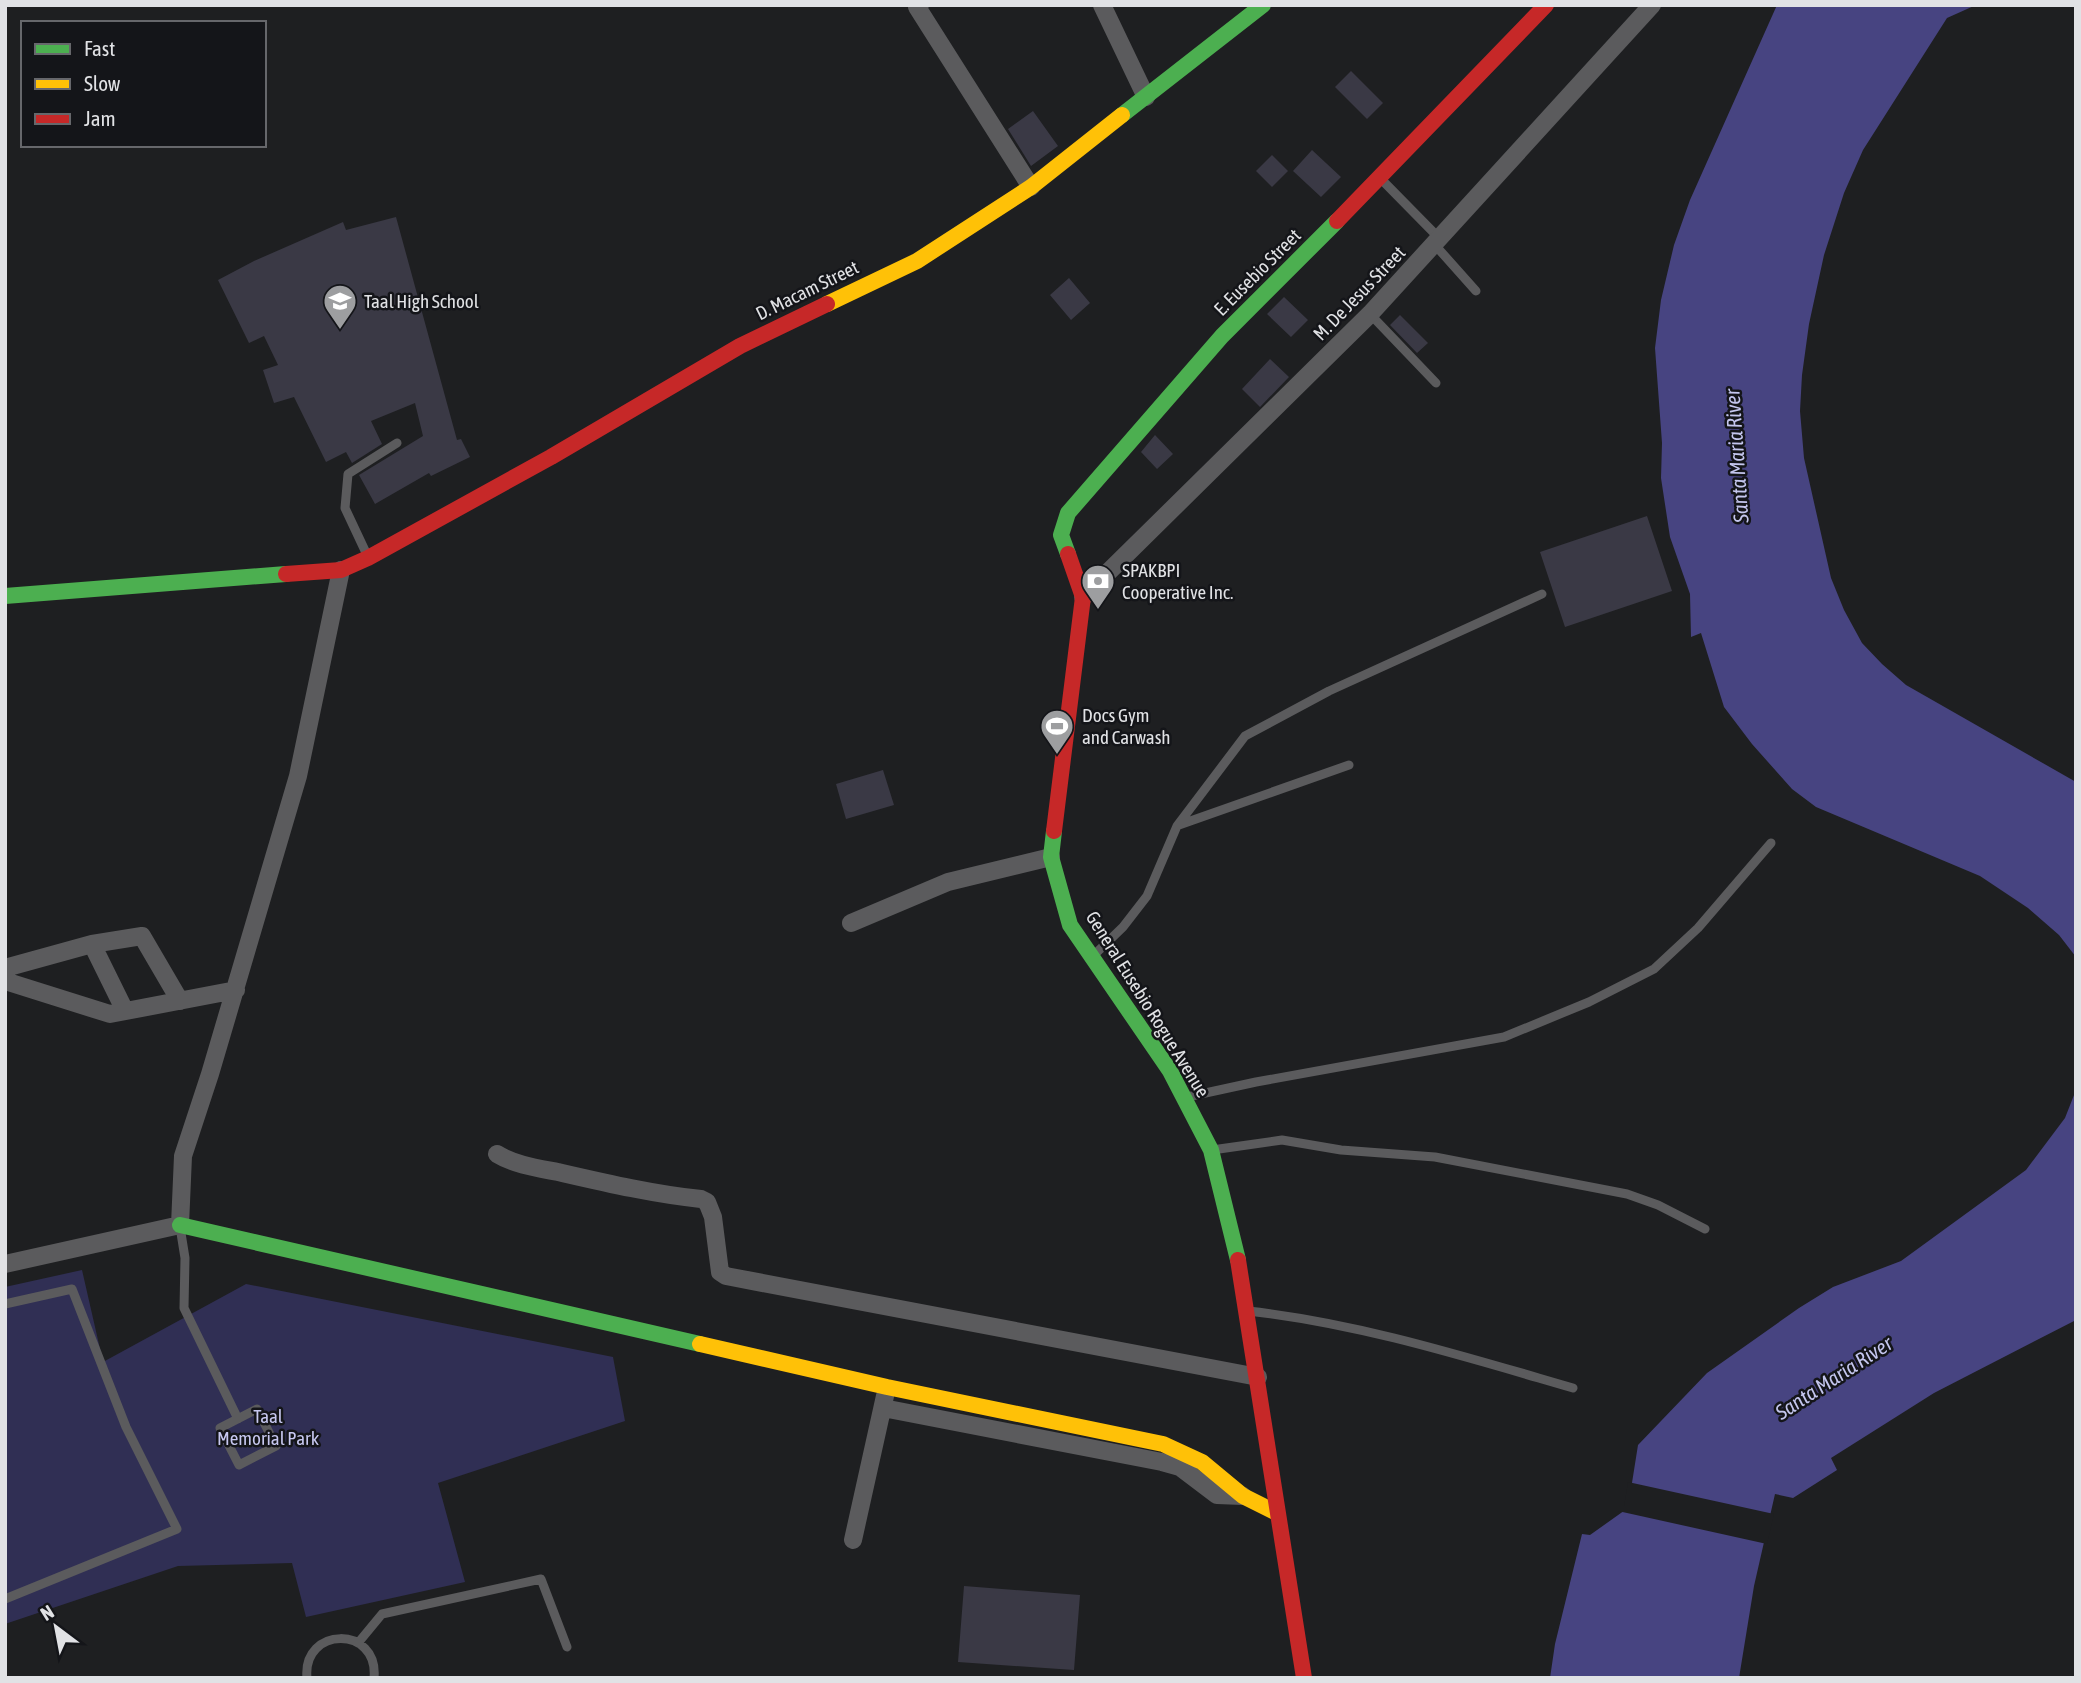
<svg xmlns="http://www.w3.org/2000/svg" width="2081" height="1683" font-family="'Asap Condensed',sans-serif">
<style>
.green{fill:#302f54}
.water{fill:#474481}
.pier{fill:#1e1f21}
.building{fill:#3a3945}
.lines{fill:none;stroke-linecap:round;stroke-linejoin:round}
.lane{stroke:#5b5b5d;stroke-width:9}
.street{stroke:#5b5b5d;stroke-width:18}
.fast{stroke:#4caf50;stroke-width:16}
.slow{stroke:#ffc107;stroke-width:16}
.jam{stroke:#c62828;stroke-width:16}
.labels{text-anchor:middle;stroke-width:5;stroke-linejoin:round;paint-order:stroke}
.street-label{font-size:19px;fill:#e1e2e5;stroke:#141519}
.poi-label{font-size:19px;fill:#e1e2e5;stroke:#141519;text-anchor:start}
.park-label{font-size:19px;fill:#c7c8f0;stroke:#141519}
.water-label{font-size:21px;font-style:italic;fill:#c4c6ee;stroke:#141519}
</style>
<rect width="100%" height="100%" fill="#1e1f21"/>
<!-- green -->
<path class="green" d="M82,1270L103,1362L246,1284L613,1357L625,1421L438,1483L465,1582L306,1617L292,1563L178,1566L5,1624V1287Z"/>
<!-- water -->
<path class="water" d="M1777,5H1976L1947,18L1863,150L1844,193L1824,255L1809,324L1802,375L1800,411L1804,458L1831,578L1844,610L1862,643L1882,664L1906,685L2076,782V957L2059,935L2028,908L1980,876L1816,807L1792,789L1752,744L1724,707L1701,633L1691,637L1690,594L1670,537L1661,478L1662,443L1655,348L1661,300L1674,245L1690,200Z
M2076,1090V1320L1934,1393L1831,1458L1837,1470L1793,1498L1775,1494L1754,1586L1739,1678H1550L1555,1644L1582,1534L1590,1535L1628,1508L1638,1445L1707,1373L1799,1308L1833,1287L1901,1261L2026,1170L2065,1118Z"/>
<!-- pier -->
<path class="pier" d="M1628,1482L1774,1514L1767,1544L1618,1511L1624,1506Z"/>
<!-- building -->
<path class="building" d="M1351,71L1383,103L1367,119L1335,87Z
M1033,111L1058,146L1031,166L1008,129Z
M1312,150L1341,177L1321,197L1293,171Z
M1272,155L1288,171L1272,187L1256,171Z
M396,217L457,440L461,439L470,457L431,476L429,473L375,504L359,475L423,436L415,403L371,421L382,444L352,463L346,452L326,462L294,397L274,403L263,370L278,365L264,336L249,343L218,280L254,261L343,222L346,230Z
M1069,278L1090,303L1071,320L1050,295Z
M1284,297L1308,320L1291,337L1267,314Z
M1400,315L1428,343L1417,353L1390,325Z
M1270,359L1289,377L1260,407L1242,389Z
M1155,435L1173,454L1157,469L1141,452Z
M1647,516L1672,591L1565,627L1540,552Z
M883,770L894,805L846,819L836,784Z
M964,1586L1080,1595L1074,1670L958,1662Z"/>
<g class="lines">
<!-- lane -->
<path class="lane" d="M1381,179L1440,239
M1435,245L1476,291
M1370,314L1436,383
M368,557L345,508L348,474L397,443
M1179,825L1349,765
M1093,956L1123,927L1147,896L1177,826L1245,736L1329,691L1542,594
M1187,1097L1256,1082L1504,1037L1589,1002L1654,969L1698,928L1771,843
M1212,1150L1282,1140L1341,1150L1435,1157L1627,1194L1658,1205L1705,1229
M180,1227L185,1258L184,1308L238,1419
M5,1304L72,1289L126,1427L177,1529L5,1599
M1248,1311C1358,1323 1466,1357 1573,1388
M257,1409L276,1446L239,1465L220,1428Z
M358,1643L382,1614L541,1579L567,1647
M307,1678C302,1626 379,1625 374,1678"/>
<!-- street -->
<path class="street" d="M920,5L917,7L1031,187
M1102,5L1146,97
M1083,597L1370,314L1652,5
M851,923L948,882L1051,857
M92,944L125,1011
M5,968L92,944L142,936L180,1001
M5,981L110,1014L236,990
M497,1154C515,1165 537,1168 558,1172C606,1183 653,1194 701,1199L707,1202L713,1217L720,1272L726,1276L1258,1377
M5,1264L180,1225L183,1156L210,1074L298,776L341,570
M883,1408L1162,1462L1180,1467L1217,1495L1243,1496
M853,1540L885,1396"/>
<!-- fast -->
<path class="fast" d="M1122,115L1263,5
M1068,554L1061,535L1068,513L1222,336L1337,221
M5,596L286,574
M1054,831L1051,857L1070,925L1170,1071L1211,1150L1238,1260
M180,1225L700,1344"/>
<!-- slow -->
<path class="slow" d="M827,304L917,261L1031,187L1122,115
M700,1344L887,1387L1163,1444L1202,1462L1243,1496L1277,1513"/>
<!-- jam -->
<path class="jam" d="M1337,221L1546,5
M286,574L341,570L368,558L551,457L740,346L827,304
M1054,831L1083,597L1068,554
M1238,1260L1304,1678"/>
</g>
<!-- icons -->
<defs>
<symbol id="school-pin" viewBox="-11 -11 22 30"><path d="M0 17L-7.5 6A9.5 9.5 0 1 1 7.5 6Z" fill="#9d9ea0" stroke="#141519"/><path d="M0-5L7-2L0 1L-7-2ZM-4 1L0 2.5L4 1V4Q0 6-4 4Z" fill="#fff"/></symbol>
<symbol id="bank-pin" viewBox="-11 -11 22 30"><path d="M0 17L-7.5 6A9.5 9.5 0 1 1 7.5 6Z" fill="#9d9ea0" stroke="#141519"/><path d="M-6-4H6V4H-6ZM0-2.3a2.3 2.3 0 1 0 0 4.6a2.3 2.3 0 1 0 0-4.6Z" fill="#fff"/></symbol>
<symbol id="stadium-pin" viewBox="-11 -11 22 30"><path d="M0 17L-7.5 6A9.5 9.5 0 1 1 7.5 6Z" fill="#9d9ea0" stroke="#141519"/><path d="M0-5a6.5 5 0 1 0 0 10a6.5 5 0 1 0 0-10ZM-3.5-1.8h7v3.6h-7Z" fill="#fff"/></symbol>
</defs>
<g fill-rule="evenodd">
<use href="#school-pin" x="321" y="282" width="38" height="52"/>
<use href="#bank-pin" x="1079" y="562" width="38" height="52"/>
<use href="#stadium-pin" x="1038" y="707" width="38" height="52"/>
</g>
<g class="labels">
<!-- street labels -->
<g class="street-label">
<text transform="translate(1257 272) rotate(-45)" y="7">E. Eusebio Street</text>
<text transform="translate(807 290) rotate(-26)" y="7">D. Macam Street</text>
<text transform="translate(1359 293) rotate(-46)" y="7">M. De Jesus Street</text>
<text transform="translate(1148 1004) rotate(58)" y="7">General Eusebio Rogue Avenue</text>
</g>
<!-- poi labels -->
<g class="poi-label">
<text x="364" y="308">Taal High School</text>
<text x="1122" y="577">SPAKBPI<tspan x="1122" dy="22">Cooperative Inc.</tspan></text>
<text x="1082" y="722">Docs Gym<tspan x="1082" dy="22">and Carwash</tspan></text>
</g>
<!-- park labels -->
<g class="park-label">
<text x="268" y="1423">Taal<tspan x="268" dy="22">Memorial Park</tspan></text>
</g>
<!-- water labels -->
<g class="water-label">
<text transform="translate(1737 456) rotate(-94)" y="7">Santa Maria River</text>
<text transform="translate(1834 1378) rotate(-33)" y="7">Santa Maria River</text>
</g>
</g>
<!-- border -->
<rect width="2081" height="1683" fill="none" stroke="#e1e2e5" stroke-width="14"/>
<!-- legend -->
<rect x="21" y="21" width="245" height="126" fill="#141519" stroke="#66676b" stroke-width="2"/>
<rect x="35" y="44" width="35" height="10" fill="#4caf50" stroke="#66676b" stroke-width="2"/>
<text x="84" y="56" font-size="21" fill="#e1e2e5">Fast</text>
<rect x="35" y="79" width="35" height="10" fill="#ffc107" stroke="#66676b" stroke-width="2"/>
<text x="84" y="91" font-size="21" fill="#e1e2e5">Slow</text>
<rect x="35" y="114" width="35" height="10" fill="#c62828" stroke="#66676b" stroke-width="2"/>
<text x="84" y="126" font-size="21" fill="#e1e2e5">Jam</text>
<!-- north arrow -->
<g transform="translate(56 1627) rotate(328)" stroke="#141519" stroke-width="5" paint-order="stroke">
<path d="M0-5L12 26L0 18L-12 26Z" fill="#e1e2e5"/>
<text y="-10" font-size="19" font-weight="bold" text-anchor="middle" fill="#e1e2e5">N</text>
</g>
</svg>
